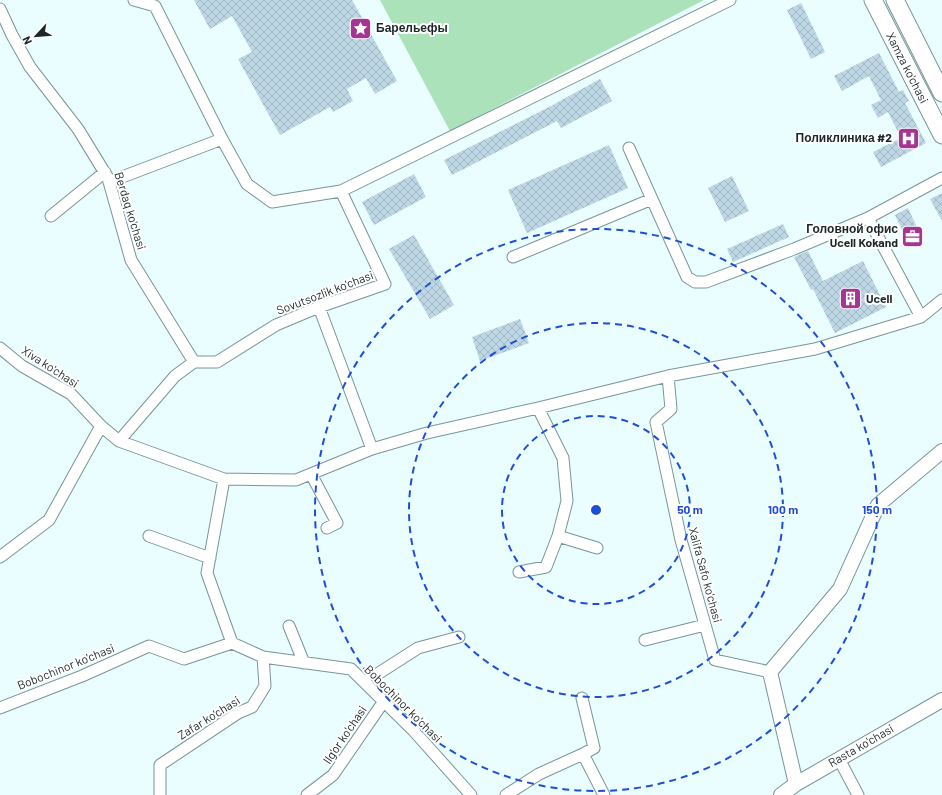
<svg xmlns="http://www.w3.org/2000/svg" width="942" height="795" font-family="Barlow,sans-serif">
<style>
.green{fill:#abe2b9}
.building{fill:url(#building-cross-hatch)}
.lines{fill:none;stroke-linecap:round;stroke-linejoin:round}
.minor-casing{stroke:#789598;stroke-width:13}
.tertiary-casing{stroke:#789598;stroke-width:16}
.primary-casing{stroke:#789598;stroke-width:19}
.minor{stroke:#fff;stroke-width:11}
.tertiary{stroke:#fff;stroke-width:14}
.primary{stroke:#fff;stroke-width:17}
.ring{fill:none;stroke:#1d4ed8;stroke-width:2;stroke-dasharray:7 5}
.labels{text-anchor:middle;stroke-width:4;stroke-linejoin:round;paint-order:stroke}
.poi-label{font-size:12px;font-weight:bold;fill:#1a2627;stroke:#fff;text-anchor:start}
.street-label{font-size:12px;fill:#1a2627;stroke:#fff}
.centre{fill:#1d4ed8;stroke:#fff;stroke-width:2}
.ring-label{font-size:12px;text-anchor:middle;font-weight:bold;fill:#1d4ed8;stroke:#fff;stroke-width:4;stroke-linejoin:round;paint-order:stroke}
</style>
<defs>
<pattern id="building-cross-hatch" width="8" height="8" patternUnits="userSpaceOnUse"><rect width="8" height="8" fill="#bdd7e4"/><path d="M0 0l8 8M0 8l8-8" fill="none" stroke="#a2b8c4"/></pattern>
</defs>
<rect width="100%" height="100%" fill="#eafdff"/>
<!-- green -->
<path class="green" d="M380,0H704L450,131Z"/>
<!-- building -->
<path class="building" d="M194,0H352L397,81L375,94L366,78L347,89L353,101L333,112L330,107L280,135L238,59L252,52L232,16L210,29Z
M801,3L825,52L811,59L787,10Z
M879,53L899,92L903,90L909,101L905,103L926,143L881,167L873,152L901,138L888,112L878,118L871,105L881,100L869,76L842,91L834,76Z
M600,79L612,101L561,128L557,121L452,175L444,160L549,107Z
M609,145L628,188L527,233L508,190Z
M414,174L426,197L374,225L362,202Z
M732,176L749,211L725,222L708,188Z
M942,193V221L930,199Z
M908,208L921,236L908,242L895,215Z
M783,224L789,237L733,262L727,249Z
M414,235L454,305L430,319L389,249Z
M808,251L823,281L863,261L886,307L835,333L813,289L811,290L794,257Z
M520,319L529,343L480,361L472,337Z"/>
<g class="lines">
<defs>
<path id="minor" d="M134,0L155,6L222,139L247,184L272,202L341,191L730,0
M0,9L12,35L30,67L78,129L108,178L131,260L194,362
M629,148L687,277L695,282H706L794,249L868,218L942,178
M109,182L222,139
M51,216L105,172
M868,218L921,317
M513,257L652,199
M319,307L372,449
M0,348L22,366L71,394L101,426L119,441L224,479L296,480L372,449L427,433L538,408L668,376L815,349L921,317L942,300
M668,376L671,409L656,422L681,540L715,660L770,672
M119,441L175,376L194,362H217L276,325L319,307L385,284L341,191
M311,474L337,523L327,528
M224,479L207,573L232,643
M149,536L210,558
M558,536L597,548
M0,557L49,520L101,426
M519,572L546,567L558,536L567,501L563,458L538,408
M289,626L304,663
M645,640L705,625
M365,682L418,648L459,637
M582,698L594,748L583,754L604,795
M0,708L82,676L149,646L184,659L232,643L263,657L351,669L413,730L471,795
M839,759L858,795
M160,795V765L238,713L252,707L265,686L263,657
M307,795L333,775L384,701
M506,795L539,774L583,754"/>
<path id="tertiary" d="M796,784L770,672L840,589L878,505L942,451
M781,795L796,784L942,700"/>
<path id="primary" d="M873,0L942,135
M895,0L942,93"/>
</defs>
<!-- minor casing -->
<use href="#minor" class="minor-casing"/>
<!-- tertiary casing -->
<use href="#tertiary" class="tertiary-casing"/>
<!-- primary casing -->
<use href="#primary" class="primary-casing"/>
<!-- minor -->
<use href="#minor" class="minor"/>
<!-- tertiary -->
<use href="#tertiary" class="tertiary"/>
<!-- primary -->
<use href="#primary" class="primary"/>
</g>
<!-- distance rings -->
<g class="ring">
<circle cx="596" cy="510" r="94"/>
<circle cx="596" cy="510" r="187"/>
<circle cx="596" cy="510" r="281"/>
</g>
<!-- icons -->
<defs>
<symbol id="sight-square" viewBox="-11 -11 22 22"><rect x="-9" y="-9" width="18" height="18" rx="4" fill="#a43593" stroke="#fff"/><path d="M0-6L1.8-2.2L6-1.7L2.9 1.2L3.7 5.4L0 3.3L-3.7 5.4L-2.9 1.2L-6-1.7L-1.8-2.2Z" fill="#fff"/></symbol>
<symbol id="hospital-square" viewBox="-11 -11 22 22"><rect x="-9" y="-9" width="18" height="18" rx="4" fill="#a43593" stroke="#fff"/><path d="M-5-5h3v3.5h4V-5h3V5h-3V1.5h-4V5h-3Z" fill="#fff"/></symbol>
<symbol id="office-square" viewBox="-11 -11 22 22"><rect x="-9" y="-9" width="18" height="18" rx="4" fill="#a43593" stroke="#fff"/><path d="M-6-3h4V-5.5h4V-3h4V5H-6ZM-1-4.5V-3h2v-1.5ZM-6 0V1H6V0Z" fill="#fff"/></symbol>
<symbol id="building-square" viewBox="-11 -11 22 22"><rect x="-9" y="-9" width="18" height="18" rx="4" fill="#a43593" stroke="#fff"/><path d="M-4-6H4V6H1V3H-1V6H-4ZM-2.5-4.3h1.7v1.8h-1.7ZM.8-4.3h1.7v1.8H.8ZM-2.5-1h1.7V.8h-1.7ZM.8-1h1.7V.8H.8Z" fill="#fff"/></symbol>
</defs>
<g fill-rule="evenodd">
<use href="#sight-square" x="348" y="16" width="25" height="25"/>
<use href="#hospital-square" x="896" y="126" width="25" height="25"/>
<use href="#office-square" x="900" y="224" width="25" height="25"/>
<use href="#building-square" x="838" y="286" width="25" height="25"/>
</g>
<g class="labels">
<!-- poi labels -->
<g class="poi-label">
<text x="376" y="32">Барельефы</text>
<text x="892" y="142" text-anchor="end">Поликлиника #2</text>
<text x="898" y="233" text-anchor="end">Головной офис<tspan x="898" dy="14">Ucell Kokand</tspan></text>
<text x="866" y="303">Ucell</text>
</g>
<!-- street labels -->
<g class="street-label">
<text transform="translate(907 68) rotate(63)" y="4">Xamza ko'chasi</text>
<text transform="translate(130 211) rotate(73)" y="4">Berdaq ko'chasi</text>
<text transform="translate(325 293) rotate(-21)" y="4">Sovutsozlik ko'chasi</text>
<text transform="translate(50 367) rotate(33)" y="4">Xiva ko'chasi</text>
<text transform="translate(705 575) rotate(75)" y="4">Xalifa Safo ko'chasi</text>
<text transform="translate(66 667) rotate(-22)" y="4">Bobochinor ko'chasi</text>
<text transform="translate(403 704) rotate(45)" y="4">Bobochinor ko'chasi</text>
<text transform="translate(209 718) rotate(-32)" y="4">Zafar ko'chasi</text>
<text transform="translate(345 735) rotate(-56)" y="4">Ilg'or ko'chasi</text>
<text transform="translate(861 746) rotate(-30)" y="4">Rasta ko'chasi</text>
</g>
</g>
<circle cx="596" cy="510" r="6" class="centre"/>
<g class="ring-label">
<text x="690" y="514">50 m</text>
<text x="783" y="514">100 m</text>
<text x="877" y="514">150 m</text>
</g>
<!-- north arrow -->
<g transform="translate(36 36) rotate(244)" stroke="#ffffff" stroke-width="3" paint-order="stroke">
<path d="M0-3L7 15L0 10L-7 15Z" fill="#1a2627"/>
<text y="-6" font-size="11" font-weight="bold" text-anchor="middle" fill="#1a2627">N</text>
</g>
</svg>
